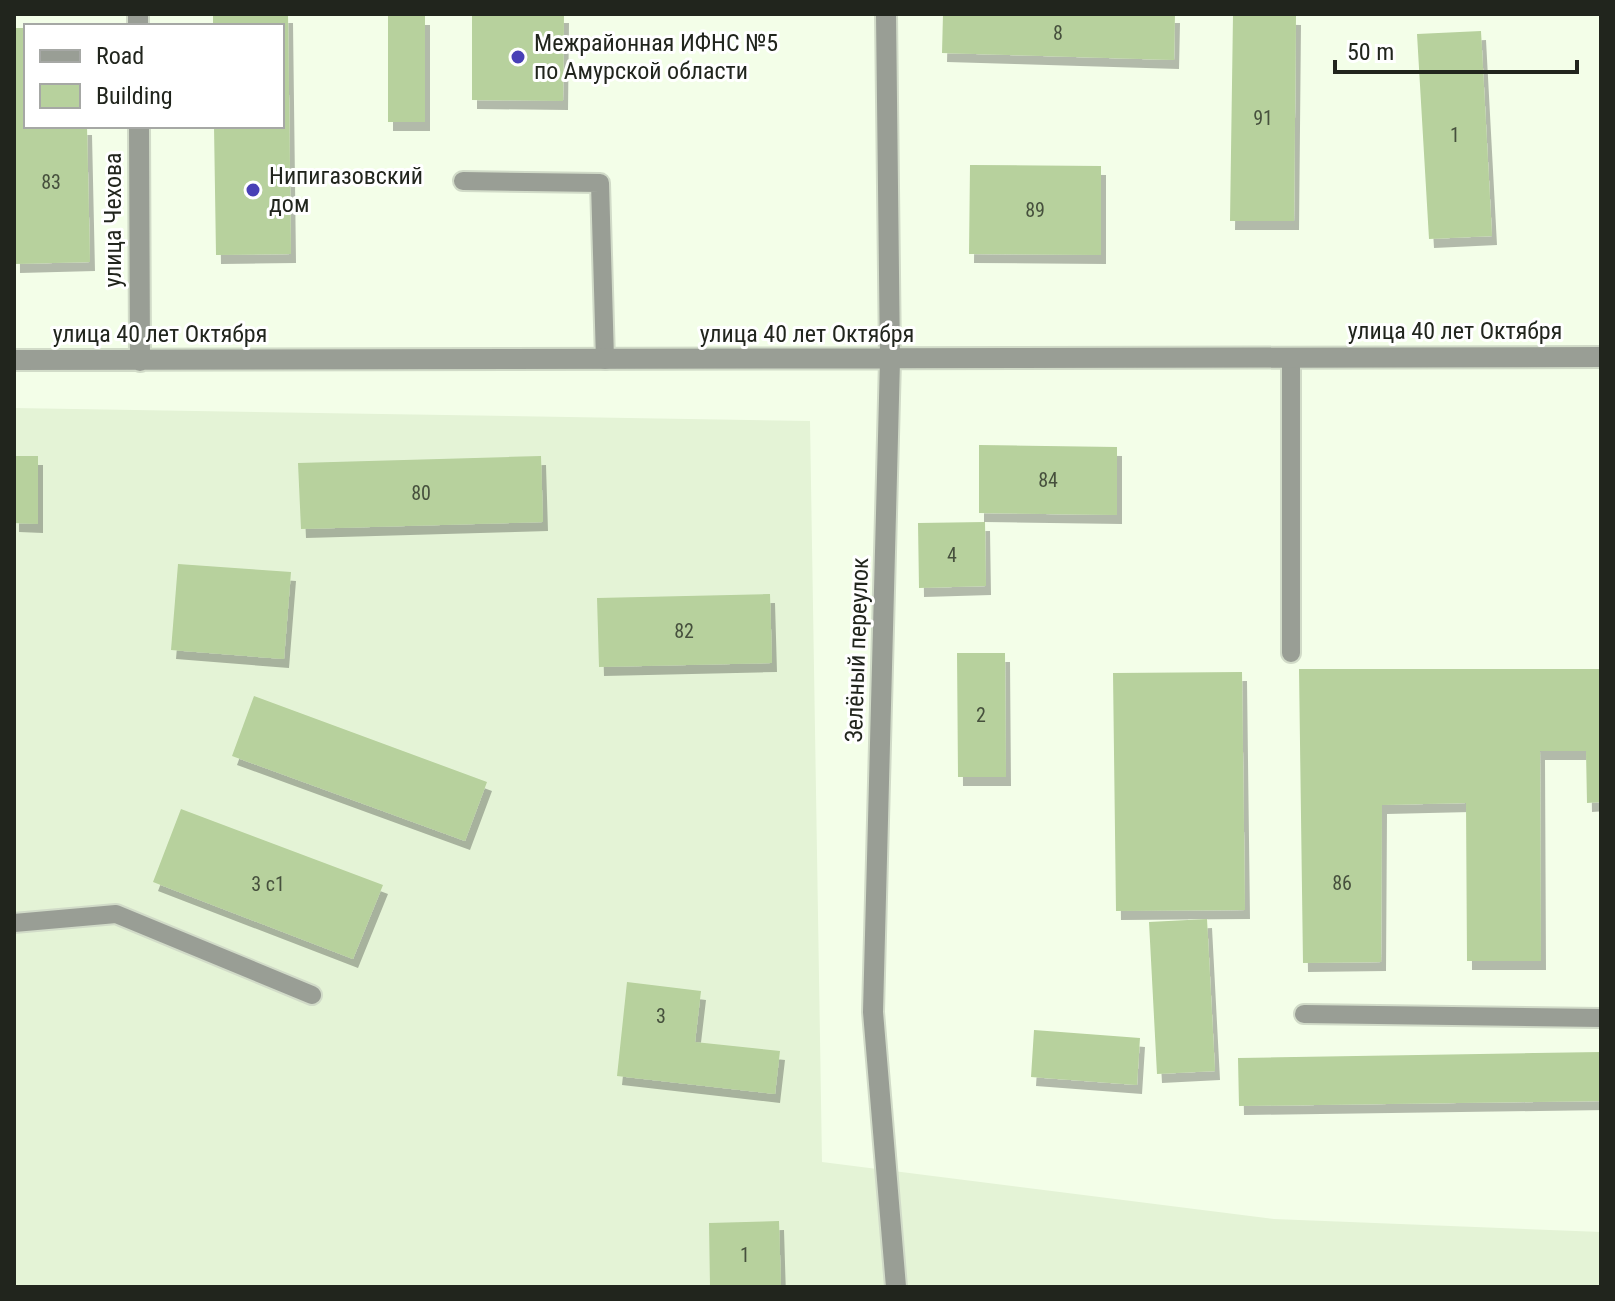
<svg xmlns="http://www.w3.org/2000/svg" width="1615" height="1301" font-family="'Roboto Condensed',sans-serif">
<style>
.built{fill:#e4f3d6}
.building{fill:#b7d19d;filter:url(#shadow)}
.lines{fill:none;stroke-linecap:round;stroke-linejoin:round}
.lane-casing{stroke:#d1dbc8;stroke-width:22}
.street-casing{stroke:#d1dbc8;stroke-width:24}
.lane{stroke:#999e95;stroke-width:18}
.street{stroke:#999e95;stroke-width:20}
.poi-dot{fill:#4840b6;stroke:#fff;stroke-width:3}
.labels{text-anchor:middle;stroke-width:6;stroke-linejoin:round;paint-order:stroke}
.number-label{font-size:20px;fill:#46503d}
.poi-label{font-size:24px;fill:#21251d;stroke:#fff;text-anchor:start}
.street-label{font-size:24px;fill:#21251d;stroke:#fff}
</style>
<defs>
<filter id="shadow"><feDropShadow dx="5" dy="9" stdDeviation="0" flood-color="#0004"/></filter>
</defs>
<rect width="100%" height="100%" fill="#f3fee8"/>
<!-- built -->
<path class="built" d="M14,408L810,421L822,1162L1274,1219L1601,1232V1287H14Z"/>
<!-- building -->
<path class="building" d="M213,14H288L291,254L216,255L214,126H282V26H213Z
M472,14H564L563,101L472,100Z
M943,14H1175L1174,60L942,53Z
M1233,15L1296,16L1294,221H1230Z
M388,16H425V122H388Z
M14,28H26V126H87L90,262L15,264Z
M1481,31L1492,236L1429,239L1417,34Z
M970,165L1101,166V255L969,254Z
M979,445L1117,447V515L979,513Z
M14,456H38V524L14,523Z
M541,456L543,522L301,529L298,463Z
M985,522L986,586L919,588L918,523Z
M178,564L291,572L284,659L171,650Z
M770,594L772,663L599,667L597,598Z
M957,653H1005L1006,777H958Z
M1299,669H1601V802L1587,803L1586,751H1540L1541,961H1467L1466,803L1382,805L1381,962L1303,963Z
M1242,672L1245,910L1116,911L1113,673Z
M254,696L487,782L465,841L232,756Z
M181,809L383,885L353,959L153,882Z
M1207,919L1215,1071L1157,1074L1149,922Z
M627,982L701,991L695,1042L780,1051L775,1094L617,1076Z
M1034,1030L1140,1038L1137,1085L1031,1077Z
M1601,1052V1101L1239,1106L1238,1058Z
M779,1221L781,1287H710L709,1223Z"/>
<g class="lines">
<defs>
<path id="lane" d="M463,181L600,183L605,360
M1291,653V358
M14,923L116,914L312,995
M1304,1014L1601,1018"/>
<path id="street" d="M138,14V26
M886,14L890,360L873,1012L896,1287
M139,126L140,361
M14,360L1601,357"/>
</defs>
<!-- lane casing -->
<use href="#lane" class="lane-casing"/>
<!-- street casing -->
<use href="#street" class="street-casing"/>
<!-- lane -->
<use href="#lane" class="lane"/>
<!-- street -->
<use href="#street" class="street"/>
</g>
<!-- markers -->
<g class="poi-dot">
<circle cx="518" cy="57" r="8"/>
<circle cx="253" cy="190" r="8"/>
</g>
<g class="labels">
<!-- number labels -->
<g class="number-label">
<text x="1058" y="40">8</text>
<text x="1263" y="125">91</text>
<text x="1455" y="142">1</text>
<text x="51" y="189">83</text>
<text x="1035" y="217">89</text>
<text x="1048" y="487">84</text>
<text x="421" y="500">80</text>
<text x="952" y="562">4</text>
<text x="684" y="638">82</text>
<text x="981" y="722">2</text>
<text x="1342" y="890">86</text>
<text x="268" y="891">3 с1</text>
<text x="661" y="1023">3</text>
<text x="745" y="1262">1</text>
</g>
<!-- poi labels -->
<g class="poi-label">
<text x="534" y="51">Межрайонная ИФНС №5<tspan x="534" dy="28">по Амурской области</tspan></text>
<text x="269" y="184">Нипигазовский<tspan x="269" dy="28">дом</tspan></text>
</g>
<!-- street labels -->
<g class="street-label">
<text transform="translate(113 220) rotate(-90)" y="8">улица Чехова</text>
<text x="1455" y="339">улица 40 лет Октября</text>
<text x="160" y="342">улица 40 лет Октября</text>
<text x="807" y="342">улица 40 лет Октября</text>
<text transform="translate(857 650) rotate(-88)" y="8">Зелёный переулок</text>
</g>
</g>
<!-- border -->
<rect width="1615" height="1301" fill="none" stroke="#21251d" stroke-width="32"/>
<!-- legend -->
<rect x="24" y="24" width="260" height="104" fill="#ffffff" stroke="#a6a8a5" stroke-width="2"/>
<rect x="40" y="50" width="40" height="12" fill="#999e95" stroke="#a6a8a5" stroke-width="2"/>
<text x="96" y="64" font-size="24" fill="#21251d">Road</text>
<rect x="40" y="84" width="40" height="24" fill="#b7d19d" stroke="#a6a8a5" stroke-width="2"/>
<text x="96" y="104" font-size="24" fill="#21251d">Building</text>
<!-- scale -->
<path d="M1335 60v12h242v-12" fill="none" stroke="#21251d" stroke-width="4"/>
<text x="1347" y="60" font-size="24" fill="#21251d" stroke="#ffffff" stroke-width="6" paint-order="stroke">50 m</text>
</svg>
